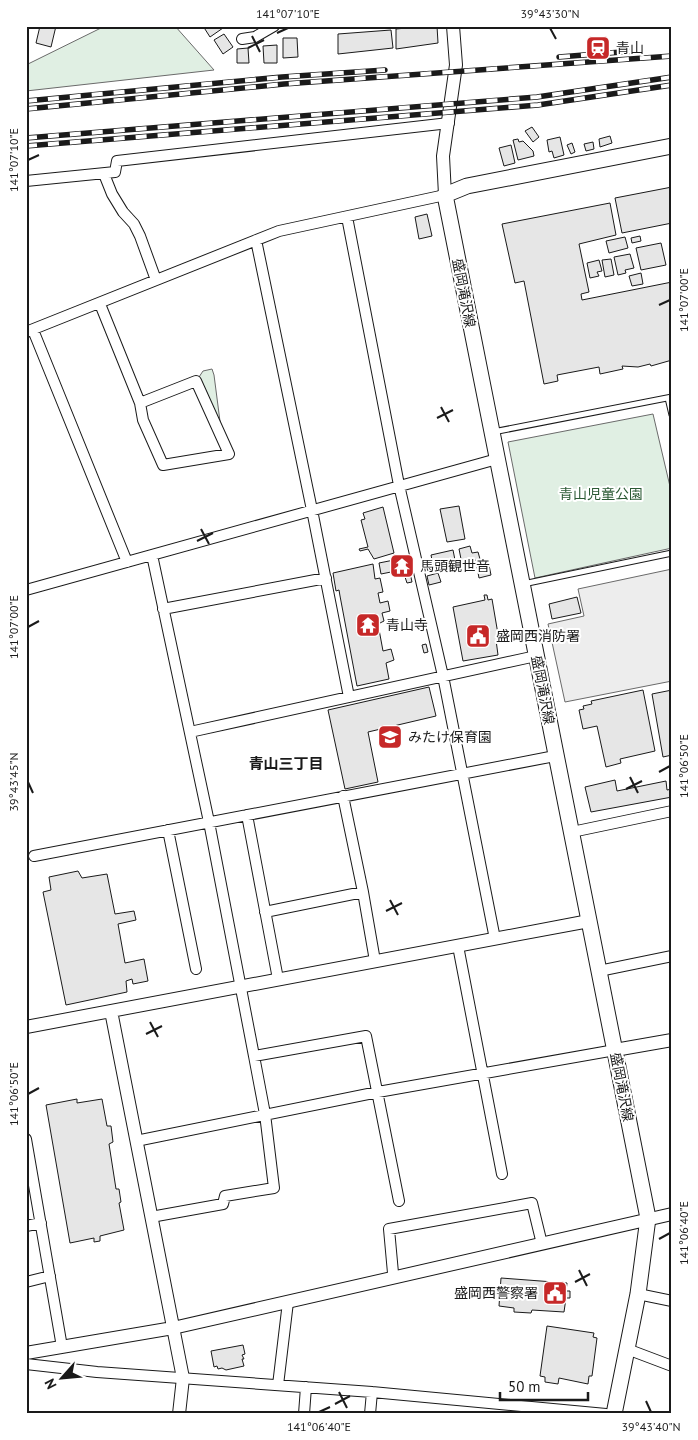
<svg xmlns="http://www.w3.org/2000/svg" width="698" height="1440" font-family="'PT Sans','Noto Sans JP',sans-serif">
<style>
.green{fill:#e0efe3;stroke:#6a6a6a}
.parking{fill:#ededed;stroke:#6a6a6a}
.building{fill:#e6e6e6;stroke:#1a1a1a}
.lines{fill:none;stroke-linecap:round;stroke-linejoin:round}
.service-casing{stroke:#1a1a1a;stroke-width:7}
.minor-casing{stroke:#1a1a1a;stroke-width:12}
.tertiary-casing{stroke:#1a1a1a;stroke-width:14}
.secondary-casing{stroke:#1a1a1a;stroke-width:17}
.service{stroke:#fff;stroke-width:5}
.minor{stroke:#fff;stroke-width:10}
.tertiary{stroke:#fff;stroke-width:12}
.secondary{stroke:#fff;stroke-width:15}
.rail-casing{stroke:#1a1a1a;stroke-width:5.5}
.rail{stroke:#fff;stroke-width:4;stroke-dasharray:11;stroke-linecap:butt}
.ticks{fill:none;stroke:#1a1a1a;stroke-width:2}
.labels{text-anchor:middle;stroke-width:4;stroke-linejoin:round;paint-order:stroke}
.poi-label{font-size:14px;fill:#1a1a1a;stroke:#fff;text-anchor:start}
.street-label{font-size:14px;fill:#1a1a1a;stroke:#fff}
.park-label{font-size:14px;fill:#2b5a34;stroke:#fff}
.neighbourhood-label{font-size:15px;font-weight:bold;fill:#1a1a1a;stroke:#fff}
.neatline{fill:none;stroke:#1a1a1a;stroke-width:2}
.ticks-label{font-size:12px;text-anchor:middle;fill:#1a1a1a}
</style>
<rect width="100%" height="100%" fill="#fff"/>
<!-- green -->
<path class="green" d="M105,26H175L214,70L26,91V65Z
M212,369L214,375L221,429L199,377L203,371Z
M653,414L672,495V548L535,578L508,442Z"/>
<!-- parking -->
<path class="parking" d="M672,569V681L565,702L548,624L584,616L578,589Z"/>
<!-- building -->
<path class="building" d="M40,26H56L51,47L36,43Z
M203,26H222L223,28L210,37Z
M427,26H437L438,43L396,49V29Z
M391,30L393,48L338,54V34Z
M224,34L233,47L223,54L214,40Z
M283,38H297L298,57L283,58Z
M277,45V63H264L263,46Z
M248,48L249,63H237V49Z
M532,127L539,137L533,142L525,131Z
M610,136L612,143L600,147L599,139Z
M560,137L564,155L554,158L552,151L549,152L547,140Z
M518,139L519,142L523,141L533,151L534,156L518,160L513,140Z
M593,142L594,149L586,151L584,144Z
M572,143L575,152L571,154L567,145Z
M511,145L515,163L504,166L499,148Z
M672,187V223L622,233L615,198Z
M610,203L616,235L579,244L589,292L581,294L582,300L672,282V360L651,366L650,364L638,367L622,366L623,369L600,374L599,367L557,375L558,381L544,384L524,281L515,283L502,224Z
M427,214L432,236L419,239L415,217Z
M640,236L641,241L632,243L631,238Z
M625,237L628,248L609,253L606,241Z
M661,243L666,265L641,270L636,248Z
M630,254L634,268L625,270L626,273L618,275L614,257Z
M611,259L614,275L605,277L602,260Z
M599,260L602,271L597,272L599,276L590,278L587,263Z
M641,273L643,284L632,286L629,276Z
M459,506L465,539L447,542L440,509Z
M383,507L394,553L374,559L368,549L360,551L359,549L368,547L361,520L365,519L363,513Z
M470,546L472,553L478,552L480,559L462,564L459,549Z
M453,550L456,565L434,570L431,555Z
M404,558L406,569L381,574L379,563Z
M373,564L375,579L380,578L383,592L378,593L380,603L388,601L390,611L382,613L384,621L378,624L383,651L391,649L394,660L386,663L389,679L357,686L340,596L339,590L336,591L333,573Z
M489,565L491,575L479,578L477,567Z
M410,573L412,582L407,583L404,574Z
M438,573L441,582L429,585L427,576Z
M484,595H487L488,600L492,599L499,640H496L498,655L463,661L453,607L485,600Z
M577,597L581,613L552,619L549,604Z
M426,644L428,652L424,653L422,645Z
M429,687L436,716L368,732L378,782L345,789L328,710Z
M643,690L655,751L620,759L621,763L606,767L597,726L583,729L579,710L584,709L583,706L592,704L591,701Z
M672,690V755L663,757L652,694Z
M615,780L617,791L666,781L667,790L672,789V797L591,812L585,787Z
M78,871L82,878L107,874L115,914L134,911L136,920L118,924L125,963L144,959L148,981L133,984L132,979L126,981L127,992L66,1005L43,892L51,890L49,877Z
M77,1099V1103L102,1099L107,1126H111L113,1142L109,1144L116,1189H119L121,1202L119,1203L124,1230L100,1236V1241L94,1242V1238L70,1243L46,1105Z
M501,1278L567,1283L566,1291H570V1298H566L564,1312L532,1310L531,1313L514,1312V1308L499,1306Z
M547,1326L594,1333L593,1337L597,1338L592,1376H589L588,1384L559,1378L558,1384L545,1382V1377L540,1376Z
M243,1345L245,1354L242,1355L244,1359H242L244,1366L226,1370L222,1368L218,1369L217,1366L214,1367L211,1351Z"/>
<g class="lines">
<defs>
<path id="service" d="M668,398L672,415
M493,432L672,397
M523,584L672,553"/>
<path id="minor" d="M242,39L255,37L274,26
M104,174L112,194L123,212L134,224L140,236L156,280
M26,181L115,172L117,161L449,123
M347,217L399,485L443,676L495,939
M256,240L312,510L349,697
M100,304L140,403L196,381L229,454L163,465L143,420L140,403
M33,330L127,562
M26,332L279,231L445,195
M152,555L209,822L254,1056L366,1036L399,1201
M26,590L497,459
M163,609L326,578
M190,732L536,656
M247,815L278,979
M168,830L196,969
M572,832L672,811
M34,856L555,756
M363,892L375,961
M265,912L363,892L343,796
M458,946L502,1174
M599,971L672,956
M26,1139L62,1347
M136,1141L378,1092L615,1050
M151,1217L223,1204L225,1196L274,1188L265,1114L254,1056
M26,1226L41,1223
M393,1273L389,1229L532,1203L542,1244
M26,1282L50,1276
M638,1294L672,1301
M627,1349L672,1366
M26,1364L97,1372L372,1392L606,1414
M278,1385L288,1302
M304,1414L306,1387
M370,1414L372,1392"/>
<path id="tertiary" d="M445,195L443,156L456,65L453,26
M111,1011L183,1378L179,1414
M26,1027L589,921
M615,1050L672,1040
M26,1353L173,1328L672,1214"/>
<path id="secondary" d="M614,1414L638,1294L648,1218L445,195L467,186L672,146"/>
</defs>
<!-- service casing -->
<use href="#service" class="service-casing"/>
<!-- minor casing -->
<use href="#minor" class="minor-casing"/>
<!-- tertiary casing -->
<use href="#tertiary" class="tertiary-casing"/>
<!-- secondary casing -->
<use href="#secondary" class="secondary-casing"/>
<!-- service -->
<use href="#service" class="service"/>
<!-- minor -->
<use href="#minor" class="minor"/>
<!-- tertiary -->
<use href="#tertiary" class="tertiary"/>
<!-- secondary -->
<use href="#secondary" class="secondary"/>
<defs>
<path id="rail" d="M559,57L634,51
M26,101L282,77L385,70
M26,109L284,84L672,56
M26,138L537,97L672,77
M26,146L538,105L672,85"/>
</defs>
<!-- rail casing -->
<use href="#rail" class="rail-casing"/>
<!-- rail -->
<use href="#rail" class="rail"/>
</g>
<!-- ticks -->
<path class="ticks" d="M550,28L556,39M277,33L288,28M252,36L260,52M248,48L264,40M28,160L39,155M659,305L670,300M441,407L449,422M437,418L453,410M201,529L209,544M197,541L213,533M28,627L39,621M659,772L670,766M630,777L638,793M28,782L33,793M626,789L642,781M390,900L398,915M386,911L402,903M150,1022L158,1037M146,1034L162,1026M28,1094L39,1088M659,1239L670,1233M579,1270L587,1286M575,1282L590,1274M339,1392L347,1408M646,1401L651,1412M335,1404L350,1396M319,1412L330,1407"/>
<!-- icons -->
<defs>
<symbol id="station-square" viewBox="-11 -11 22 22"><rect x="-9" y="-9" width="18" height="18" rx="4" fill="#c62828" stroke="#fff"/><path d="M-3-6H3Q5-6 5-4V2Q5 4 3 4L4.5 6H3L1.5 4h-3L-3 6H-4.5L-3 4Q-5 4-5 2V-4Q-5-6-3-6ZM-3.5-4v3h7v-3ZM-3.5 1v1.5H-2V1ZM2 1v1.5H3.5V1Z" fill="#fff"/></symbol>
<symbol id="temple-square" viewBox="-11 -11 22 22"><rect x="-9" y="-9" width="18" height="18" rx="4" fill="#c62828" stroke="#fff"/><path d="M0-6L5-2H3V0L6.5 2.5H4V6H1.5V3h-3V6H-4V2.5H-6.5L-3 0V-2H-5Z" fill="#fff"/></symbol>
<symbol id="civic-square" viewBox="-11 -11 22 22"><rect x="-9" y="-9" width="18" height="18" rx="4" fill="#c62828" stroke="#fff"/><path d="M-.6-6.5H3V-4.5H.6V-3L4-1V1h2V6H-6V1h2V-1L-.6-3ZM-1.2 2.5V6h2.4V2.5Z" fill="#fff"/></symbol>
<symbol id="school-square" viewBox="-11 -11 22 22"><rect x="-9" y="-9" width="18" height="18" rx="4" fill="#c62828" stroke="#fff"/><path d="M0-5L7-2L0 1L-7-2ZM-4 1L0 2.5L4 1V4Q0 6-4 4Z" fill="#fff"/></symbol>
</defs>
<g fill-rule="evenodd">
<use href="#station-square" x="584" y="34" width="28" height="28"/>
<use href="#temple-square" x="388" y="552" width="28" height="28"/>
<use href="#temple-square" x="354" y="611" width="28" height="28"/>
<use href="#civic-square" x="464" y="622" width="28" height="28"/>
<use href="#school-square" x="376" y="723" width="28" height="28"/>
<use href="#civic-square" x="541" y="1279" width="28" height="28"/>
</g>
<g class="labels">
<!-- poi labels -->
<g class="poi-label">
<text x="616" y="53">青山</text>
<text x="420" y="571">馬頭観世音</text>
<text x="386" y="630">青山寺</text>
<text x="496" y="641">盛岡西消防署</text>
<text x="408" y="742">みたけ保育園</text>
<text x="538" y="1298" text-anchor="end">盛岡西警察署</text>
</g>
<!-- street labels -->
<g class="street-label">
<text transform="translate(464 293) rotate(79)" y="5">盛岡滝沢線</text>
<text transform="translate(543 690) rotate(79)" y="5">盛岡滝沢線</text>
<text transform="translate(622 1087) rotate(79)" y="5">盛岡滝沢線</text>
</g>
<!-- park labels -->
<g class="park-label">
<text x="601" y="499">青山児童公園</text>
</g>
<!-- neighbourhood labels -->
<g class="neighbourhood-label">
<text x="286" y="769">青山三丁目</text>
</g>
</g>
<!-- border -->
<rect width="698" height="1440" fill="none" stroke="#ffffff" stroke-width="55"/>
<!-- north arrow -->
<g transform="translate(62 1378) rotate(243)" stroke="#ffffff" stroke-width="4" paint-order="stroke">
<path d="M0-4L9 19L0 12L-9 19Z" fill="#1a1a1a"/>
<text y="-8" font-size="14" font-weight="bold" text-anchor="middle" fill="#1a1a1a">N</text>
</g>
<!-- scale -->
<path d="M500 1392v8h88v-8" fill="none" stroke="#1a1a1a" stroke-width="2.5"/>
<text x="508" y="1392" font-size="15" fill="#1a1a1a" stroke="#ffffff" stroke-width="4" paint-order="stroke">50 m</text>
<rect x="28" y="28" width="642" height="1384" class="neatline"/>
<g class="ticks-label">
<text x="288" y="18">141°07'10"E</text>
<text x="550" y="18">39°43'30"N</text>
<text transform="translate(14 160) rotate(-90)" y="4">141°07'10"E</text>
<text transform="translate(684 300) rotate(-90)" y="4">141°07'00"E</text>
<text transform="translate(14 627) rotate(-90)" y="4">141°07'00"E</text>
<text transform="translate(684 766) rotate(-90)" y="4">141°06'50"E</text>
<text transform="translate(14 782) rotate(-90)" y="4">39°43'45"N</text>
<text transform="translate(14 1094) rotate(-90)" y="4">141°06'50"E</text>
<text transform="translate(684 1233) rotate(-90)" y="4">141°06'40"E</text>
<text x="319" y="1431">141°06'40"E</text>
<text x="651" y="1431">39°43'40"N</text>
</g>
</svg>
